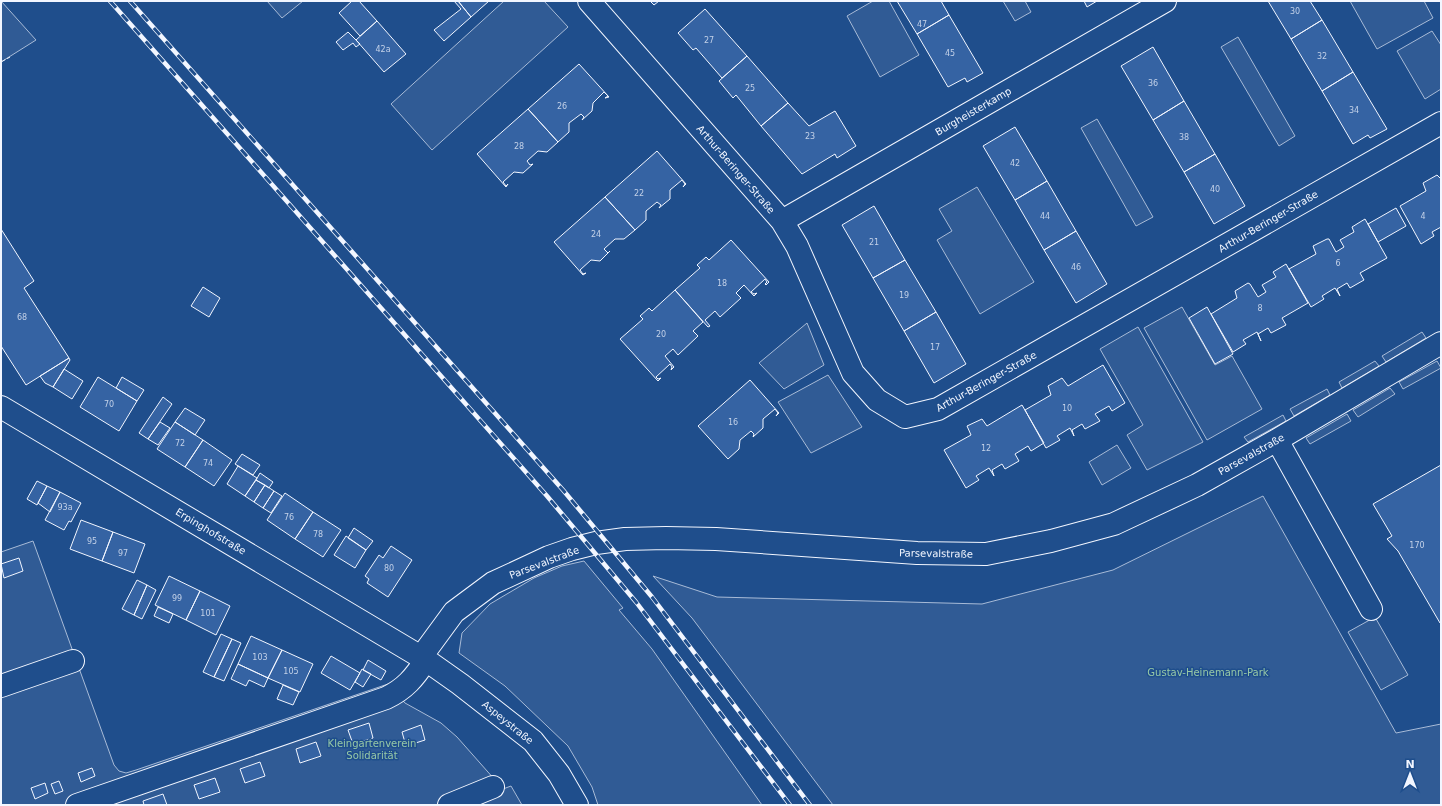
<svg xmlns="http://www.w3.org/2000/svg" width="1442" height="806" font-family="'DejaVu Sans',sans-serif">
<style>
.built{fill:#305b95;stroke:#a8bbd7}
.building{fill:#3563a3;stroke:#f2f6ff}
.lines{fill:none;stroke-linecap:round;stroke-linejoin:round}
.minor-casing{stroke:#f2f6ff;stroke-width:24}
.minor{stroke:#1f4e8c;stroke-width:22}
.rail-casing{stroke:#f2f6ff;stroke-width:4.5}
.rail{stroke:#1f4e8c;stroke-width:3;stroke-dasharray:9;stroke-linecap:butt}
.fence{stroke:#f2f6ff;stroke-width:1;stroke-dasharray:5 2;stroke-linecap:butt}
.labels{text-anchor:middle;stroke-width:3;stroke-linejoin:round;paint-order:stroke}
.number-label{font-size:8px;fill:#c3d1e8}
.street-label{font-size:10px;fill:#f2f6ff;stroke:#1f4e8c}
.park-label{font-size:10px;fill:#97c8a6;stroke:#1f4e8c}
</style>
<rect width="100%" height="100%" fill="#1f4e8c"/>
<!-- built -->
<path class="built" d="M1,1L36,40L1,62Z
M267,1H303L282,18Z
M504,1H544L568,27L432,150L391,104Z
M873,1H889L919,55L880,77L847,16Z
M1003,1H1025L1031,12L1015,21Z
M1350,1H1424L1433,18L1377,49Z
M1432,31L1441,45V89L1425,99L1397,51Z
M1238,37L1295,136L1279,146L1221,47Z
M1097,119L1153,217L1136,226L1081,128Z
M977,187L1034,282L980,314L937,240L952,231L939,209Z
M1182,307L1215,365L1232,356L1262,409L1207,440L1144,328Z
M807,323L824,365L784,389L759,363Z
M1138,327L1203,442L1147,470L1127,435L1143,425L1100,349Z
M1422,332L1426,338L1386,362L1382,356Z
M1375,361L1379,366L1342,388L1339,382Z
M1437,361L1441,368L1403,389L1399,382Z
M828,375L862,427L811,453L778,402Z
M1390,388L1395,394L1358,417L1353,410Z
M1327,389L1330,395L1294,416L1290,409Z
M1347,414L1351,421L1310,444L1306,438Z
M1283,415L1286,421L1248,442L1244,437Z
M1117,445L1131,468L1102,485L1089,462Z
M1263,496L1396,733L1441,724V805H833L692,618L653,576L717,597L982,604L1113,570Z
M33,541L114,765L119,771L126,773L136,770L388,684L405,703L441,723L457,737L503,789L511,786L522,805H1V552Z
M584,561L623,608L619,610L652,649L762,805H598L592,787L568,746L505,686L459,653L462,633L490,604L534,578L562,566Z
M1375,617L1408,675L1381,690L1348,632Z"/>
<!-- building -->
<path class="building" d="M352,1H359L377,21L360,36L339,13Z
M454,1H458L471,17L444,41L434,30L461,9Z
M458,1H489L471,17Z
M650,1H659L654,5Z
M897,1H941L949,15L917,34Z
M1084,1H1097L1087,7Z
M1268,1H1310L1322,20L1291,39Z
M705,9L747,56L722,78L696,48L693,50L678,33Z
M949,15L983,73L967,82L965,78L948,87L917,34Z
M1322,20L1353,72L1322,91L1291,39Z
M377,21L406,54L384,72L356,40Z
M348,32L360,44L356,47L353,43L343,50L336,42Z
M1153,47L1184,101L1153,120L1121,66Z
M747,56L788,103L761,126L736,95L733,98L719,81Z
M579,64L609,97L605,98L608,96L604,92L593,103L592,111L582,120L584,117L581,114L569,123V132L558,142L528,109Z
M1353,72L1387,129L1370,138L1368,135L1353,144L1322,91Z
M1184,101L1215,154L1184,172L1153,120Z
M788,103L809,126L835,111L856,146L837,158L835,154L802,174L761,126Z
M528,109L558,142L547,152L538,151L527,161L530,165L533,164L523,173L514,172L503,182L506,186L508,184L506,187L477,154Z
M1015,127L1047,181L1015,200L983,146Z
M657,151L686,184L683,187L685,184L682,180L670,190V199L659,208L661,205L657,202L646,211V220L635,230L605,197Z
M1215,154L1245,206L1214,224L1184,172Z
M1437,175L1441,179V227L1432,232L1434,236L1421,244L1400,206L1426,191L1423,183Z
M1047,181L1076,231L1044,250L1015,200Z
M605,197L635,230L624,239H615L604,249L608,253L610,251L600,261L591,260L580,270L583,274L586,273L583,275L554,242Z
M874,206L905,260L873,278L842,225Z
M1396,208L1406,226L1378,242L1368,224Z
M1365,219L1387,258L1360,273L1364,280L1350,288L1347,283L1337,289L1340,296L1335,288L1322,296L1324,299L1311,307L1289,269L1316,254L1313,246L1327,239H1329L1336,252L1344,247L1340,240L1354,232L1352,227Z
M1,229L34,281L24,288L69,358L26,385L1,346Z
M1076,231L1107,284L1076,303L1044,250Z
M731,240L769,282L766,285L765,284L767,282L765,279L751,292L754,294L757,293L754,296L744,285L736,293L741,298L720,317L715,311L705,320L710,326L708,327L675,290L700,268L697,265L706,257L709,260Z
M905,260L936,312L904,331L873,278Z
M1286,264L1308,303L1282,318L1286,325L1271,333L1268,328L1258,334L1261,341L1257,332L1243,340L1246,344L1233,352L1211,314L1237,298L1235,291L1248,283L1250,284L1258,297L1266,292L1262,285L1276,277L1273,272Z
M203,287L220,298L209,317L191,306Z
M675,290L703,322L693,331L698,336L678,355L673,349L665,356L674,367L671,370L672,367L670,364L656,377L658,379L661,378L658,381L620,339L643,319L640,316L649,308L652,311Z
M1207,307L1233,354L1215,364L1189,318Z
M936,312L966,364L934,383L904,331Z
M69,358L70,360L53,387L45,383L40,376Z
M1103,365L1125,403L1112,411L1109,406L1095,414L1100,421L1085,429L1082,424L1072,430L1074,436L1070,428L1057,436L1060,440L1046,448L1025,410L1051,395L1048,386L1062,378L1068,386Z
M64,369L83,381L72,399L53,387Z
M98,377L137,401L119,431L80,407Z
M122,377L144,390L137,401L116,388Z
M750,380L779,413L776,416L778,413L775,409L763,419V428L753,437L754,434L751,431L740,440L739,449L728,459L698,426Z
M163,397L172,404L148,439L139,433Z
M1022,405L1044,443L1031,451L1028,446L1015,454L1019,461L1005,469L1002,464L992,470L994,476L989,468L976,476L979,480L966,488L944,450L971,435L967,426L982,419L987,426Z
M185,408L205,420L195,435L175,422Z
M160,422L170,428L158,445L148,439Z
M175,422L203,440L185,467L157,449Z
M203,440L232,460L214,486L185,467Z
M242,454L260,465L253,475L235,464Z
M1441,465V622L1440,623L1398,551L1387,539L1392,536L1373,504Z
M238,466L257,478L245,496L227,484Z
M260,473L273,482L269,488L256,480Z
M256,480L265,485L254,502L245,496Z
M37,481L47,486L37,505L27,499Z
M265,485L274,491L263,508L254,502Z
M47,486L60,492L50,512L38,503Z
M274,491L282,496L271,513L263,508Z
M60,492L81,503L71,522L69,521L64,530L45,520Z
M285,493L313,512L295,539L267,520Z
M313,512L341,530L323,557L295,539Z
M81,520L113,532L102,561L70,549Z
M354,528L373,541L366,550L348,538Z
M113,532L145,544L134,573L102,561Z
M346,536L366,550L355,568L334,555Z
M391,546L412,560L388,597L367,583L369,579L365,576L379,555L383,558Z
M19,558L23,571L4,578L1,564Z
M169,576L200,591L186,620L155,605Z
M137,580L147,585L134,615L122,609Z
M147,585L156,590L142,619L134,615Z
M200,591L230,606L216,635L186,620Z
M158,607L173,614L169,623L154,616Z
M221,634L232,639L214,677L203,672Z
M251,636L282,650L268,678L238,664Z
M232,639L241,643L224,681L214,677Z
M282,650L313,664L300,692L268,678Z
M331,656L360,673L350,690L321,673Z
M368,660L386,671L381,680L363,670Z
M238,664L268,678L264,687L249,680L246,686L231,679Z
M362,669L371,674L363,687L355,682Z
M283,685L299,692L293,705L277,699Z
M369,723L373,738L353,744L348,730Z
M421,725L425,740L406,746L402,732Z
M316,742L321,756L300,763L296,749Z
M260,762L265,776L245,783L240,769Z
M92,768L95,776L81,782L78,773Z
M215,778L220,792L199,799L194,785Z
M59,781L63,791L55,794L51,784Z
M45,783L48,793L35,799L31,788Z
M163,794L167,805H144L143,801Z"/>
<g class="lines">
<defs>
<path id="minor" d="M589,1L782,221L797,246L853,373L877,400L905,417L938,409L1441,123
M782,221L1165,1
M1,407L426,660L460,684L533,741L559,774L577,805
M1277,440L1371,609
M421,657L454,612L493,583L549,557L572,549L596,543L625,539L666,538L716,539L917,553L986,554L1051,541L1114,524L1197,485L1277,440L1441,343
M1,686L73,661
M77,805L386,698C405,689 414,678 426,660
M449,805L493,787"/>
</defs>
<!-- minor casing -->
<use href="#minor" class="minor-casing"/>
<!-- minor -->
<use href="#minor" class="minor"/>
<defs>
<path id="rail" d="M110,1L547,496L636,602L790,805
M130,1L563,490L652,597L810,805"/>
</defs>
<!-- rail casing -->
<use href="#rail" class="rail-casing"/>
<!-- rail -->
<use href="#rail" class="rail"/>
<!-- fence -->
<path class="fence" d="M1,62L10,57"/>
</g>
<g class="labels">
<!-- number labels -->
<g class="number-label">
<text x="1295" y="14">30</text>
<text x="922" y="27">47</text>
<text x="709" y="43">27</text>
<text x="383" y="52">42a</text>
<text x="950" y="56">45</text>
<text x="1322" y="59">32</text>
<text x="1153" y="86">36</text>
<text x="750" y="91">25</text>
<text x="562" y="109">26</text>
<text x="1354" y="113">34</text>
<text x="810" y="139">23</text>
<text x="1184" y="140">38</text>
<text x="519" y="149">28</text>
<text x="1015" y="166">42</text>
<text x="1215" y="192">40</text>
<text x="639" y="196">22</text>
<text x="1045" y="219">44</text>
<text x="1423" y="219">4</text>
<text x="596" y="237">24</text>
<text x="874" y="245">21</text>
<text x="1338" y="266">6</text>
<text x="1076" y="270">46</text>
<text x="722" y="286">18</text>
<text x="904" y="298">19</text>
<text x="1260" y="311">8</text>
<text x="22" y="320">68</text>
<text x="661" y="337">20</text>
<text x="935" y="350">17</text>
<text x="109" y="407">70</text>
<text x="1067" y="411">10</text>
<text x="733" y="425">16</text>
<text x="180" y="446">72</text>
<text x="986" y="451">12</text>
<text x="208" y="466">74</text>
<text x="65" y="510">93a</text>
<text x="289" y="520">76</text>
<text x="318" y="537">78</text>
<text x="92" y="544">95</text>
<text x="1417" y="548">170</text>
<text x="123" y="556">97</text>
<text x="389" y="571">80</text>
<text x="177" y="601">99</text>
<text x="208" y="616">101</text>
<text x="260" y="660">103</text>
<text x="291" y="674">105</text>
</g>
<!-- street labels -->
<g class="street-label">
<text transform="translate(973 111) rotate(-30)" y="4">Burgheisterkamp</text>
<text transform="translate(736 169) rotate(49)" y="4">Arthur-Beringer-Straße</text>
<text transform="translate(1268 221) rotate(-30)" y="4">Arthur-Beringer-Straße</text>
<text transform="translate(986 381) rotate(-29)" y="4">Arthur-Beringer-Straße</text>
<text transform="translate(1251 454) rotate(-29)" y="4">Parsevalstraße</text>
<text transform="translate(211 531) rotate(31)" y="4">Erpinghofstraße</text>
<text transform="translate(936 553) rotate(1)" y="4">Parsevalstraße</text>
<text transform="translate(544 562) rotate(-21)" y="4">Parsevalstraße</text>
<text transform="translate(508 722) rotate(39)" y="4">Aspeystraße</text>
</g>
<!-- park labels -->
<g class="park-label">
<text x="1208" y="676">Gustav-Heinemann-Park</text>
<text x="372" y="747">Kleingartenverein<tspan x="372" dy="12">Solidarität</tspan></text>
</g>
</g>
<!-- border -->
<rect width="1442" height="806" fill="none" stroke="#f2f6ff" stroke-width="4"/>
<!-- north arrow -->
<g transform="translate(1410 774)" stroke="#1f4e8c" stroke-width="3" paint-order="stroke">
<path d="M0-3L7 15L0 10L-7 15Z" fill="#f2f6ff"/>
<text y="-6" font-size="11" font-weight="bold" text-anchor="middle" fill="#f2f6ff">N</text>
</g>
</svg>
